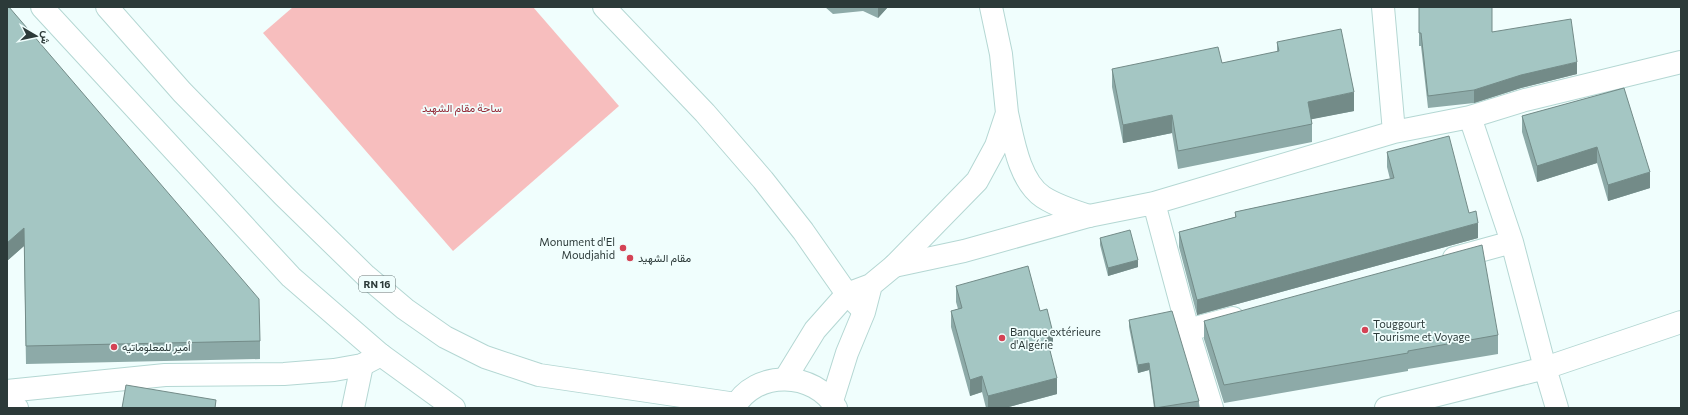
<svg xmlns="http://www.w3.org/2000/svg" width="1688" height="415" font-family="Commissioner,Vazirmatn,sans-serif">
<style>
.green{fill:#f7bebe}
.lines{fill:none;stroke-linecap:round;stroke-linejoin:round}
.street-casing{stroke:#b4d7d3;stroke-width:24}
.secondary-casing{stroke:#b4d7d3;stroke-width:24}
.primary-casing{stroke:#b4d7d3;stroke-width:24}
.street{stroke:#fff;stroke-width:22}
.secondary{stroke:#fff;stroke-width:22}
.primary{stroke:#fff;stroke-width:22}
.wall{fill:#8daaa8}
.shaded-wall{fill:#738b88}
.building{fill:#a4c6c3;stroke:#738b88}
.poi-dot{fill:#d44355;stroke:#f0fefd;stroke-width:1.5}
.labels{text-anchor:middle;stroke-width:3.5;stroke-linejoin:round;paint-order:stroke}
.shield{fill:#f0fefd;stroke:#677574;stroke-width:1}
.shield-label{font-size:10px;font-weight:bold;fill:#2c3a39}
.park-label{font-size:11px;fill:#952c39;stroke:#f0fefd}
.poi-label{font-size:11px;fill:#2c3a39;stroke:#f0fefd;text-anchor:start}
</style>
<rect width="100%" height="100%" fill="#f0fefd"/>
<!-- green -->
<path class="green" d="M293,7H533L619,106L453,251L263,33Z"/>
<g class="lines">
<defs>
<path id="street" d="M604,7L705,113L763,180L803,231L847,294L860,307
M1383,7L1394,132
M1470,117L1512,242L1545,368L1681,322
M1154,203L1188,330L1212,408
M1454,258L1512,242
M894,266L964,251L1089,216L1154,203L1394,132L1470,117L1525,100L1681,62
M1188,330L1233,318
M7,398L17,408
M353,408L362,365
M1386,408L1545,368L1557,408"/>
<path id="secondary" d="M1007,113C1013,139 1019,181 1043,197C1057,206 1073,211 1089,216
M785,379L815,330L847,294L871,285L894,266L977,181L996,146L1007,113L1001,54L991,7
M7,391L165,375L284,374L334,370L362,365L381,355
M832,401L847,353L864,312L871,285"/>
<path id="primary" d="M42,7L291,277L381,355L454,408
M107,7L182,92L284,196L366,276L405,309L445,337L485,357L539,375L736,404
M734,408C755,369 815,371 836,408"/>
</defs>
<!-- street casing -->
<use href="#street" class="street-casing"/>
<!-- secondary casing -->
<use href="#secondary" class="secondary-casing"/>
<!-- primary casing -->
<use href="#primary" class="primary-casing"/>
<!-- street -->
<use href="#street" class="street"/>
<!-- secondary -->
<use href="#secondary" class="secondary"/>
<!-- primary -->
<use href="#primary" class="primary"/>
</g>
<!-- wall -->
<path class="wall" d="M7,7L260,341V359L26,364L24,246L7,261Z
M825,7H888L878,18L863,11L833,14Z
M1419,7L1492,32L1577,74L1521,88L1474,103L1428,108L1421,46H1419Z
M1277,42L1354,111L1311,119L1312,124V142L1178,169L1172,133L1123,143L1112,87V69L1222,63L1277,52Z
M1624,88L1650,188L1608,201L1597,163L1537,182L1522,132V116Z
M1387,152L1469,213L1478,238L1197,315L1179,247V232L1235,217V212L1390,179L1387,167Z
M1100,238L1138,267L1108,276L1100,245Z
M956,286L1040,311L1053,349L1050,350L1057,394L1005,408H986L982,392L970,396L951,327V311L958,309L956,302Z
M1129,320L1199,401V408H1154L1149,370L1138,373L1129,327Z
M1204,321L1498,335V354L1408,369V371L1224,403L1204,339Z"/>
<!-- shaded-wall -->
<path class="shaded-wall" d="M878,7H888L878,18Z
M1577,62V74L1521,88L1474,103V90L1521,75Z
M1354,92V111L1308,120V102Z
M1172,115V133L1123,143V125Z
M1597,147V163L1537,182V166Z
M1650,172V188L1608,201V185Z
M1478,223V238L1197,315V300Z
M24,228V246L7,261V243Z
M1138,260V267L1108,276V268Z
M1053,333V349L1046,351V335Z
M1149,363V370L1138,373V365Z
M982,376V392L970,396V380Z
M1057,378V394L1005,408H988V396Z"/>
<!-- building -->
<path class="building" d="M7,7H9L259,299L260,341L26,346L24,228L7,243Z
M1419,7H1492V32L1571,19L1577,62L1521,75L1474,90L1428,96L1421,33H1419Z
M1341,29L1354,92L1308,102L1312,124L1178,151L1172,115L1123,125L1112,69L1218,47L1222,63L1279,51L1277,42Z
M1624,88L1650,172L1608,185L1597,147L1537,166L1522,116Z
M1449,136L1469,213L1476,211L1478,223L1197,300L1179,232L1236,217L1235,212L1394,178L1387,152Z
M1130,230L1138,260L1108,268L1100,238Z
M1482,245L1498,335L1408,351V353L1224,385L1204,321Z
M1028,266L1040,311L1047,309L1053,333L1046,335L1057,378L988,396L982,376L970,380L951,311L962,308L956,286Z
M1172,311L1199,401L1155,408L1149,363L1138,365L1129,320Z
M126,385L216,400L215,408H122Z"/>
<!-- markers -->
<g class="poi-dot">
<circle cx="623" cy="248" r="4"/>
<circle cx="630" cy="258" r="4"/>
<circle cx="1365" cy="330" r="4"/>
<circle cx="1002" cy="338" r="4"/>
<circle cx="114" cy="347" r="4"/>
</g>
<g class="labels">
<!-- shield labels -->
<rect class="shield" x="359" y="276" width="36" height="16" rx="3"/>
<g class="shield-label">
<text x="377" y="288">RN 16</text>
</g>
<!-- park labels -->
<g class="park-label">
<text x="462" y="112">ساحة مقام الشهيد</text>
</g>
<!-- poi labels -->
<g class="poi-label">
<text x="615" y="246" text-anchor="end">Monument d'El<tspan x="615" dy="13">Moudjahid</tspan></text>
<text x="638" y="262">مقام الشهيد</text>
<text x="1373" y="328">Touggourt<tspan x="1373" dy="13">Tourisme et Voyage</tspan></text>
<text x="1010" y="336">Banque extérieure<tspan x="1010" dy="13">d'Algérie</tspan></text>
<text x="122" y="351">أمیر للمعلوماتیه</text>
</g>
</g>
<!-- border -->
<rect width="1688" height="415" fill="none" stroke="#2c3a39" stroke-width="16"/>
<!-- north arrow -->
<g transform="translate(36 36) rotate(99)" stroke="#f0fefd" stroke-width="3" paint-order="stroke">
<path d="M0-3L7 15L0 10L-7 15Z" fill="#2c3a39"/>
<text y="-6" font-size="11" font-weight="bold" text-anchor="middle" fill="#2c3a39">ش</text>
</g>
</svg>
